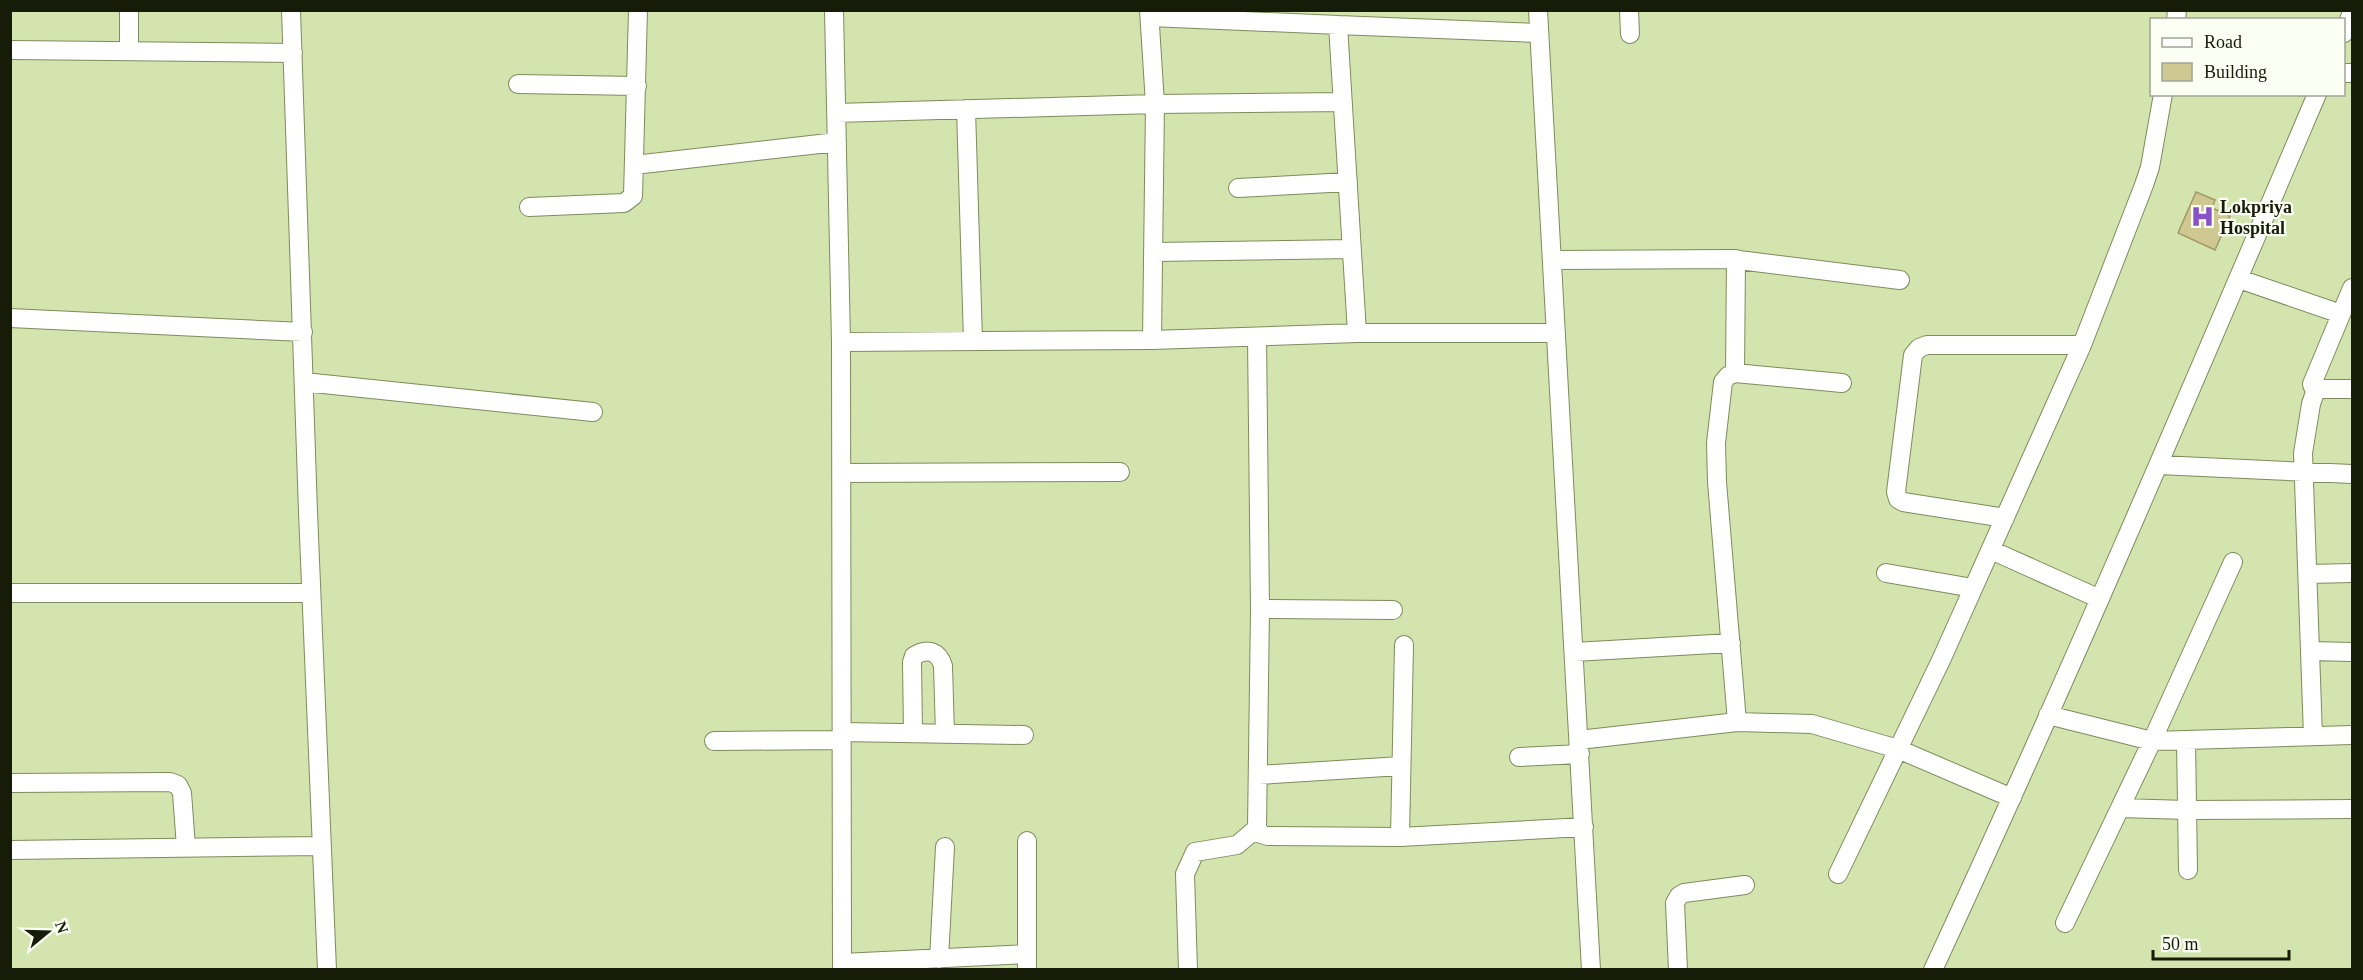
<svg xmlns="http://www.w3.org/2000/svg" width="2363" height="980" font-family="Georgia,serif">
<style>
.building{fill:#cfc892;stroke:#a09964;stroke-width:1.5}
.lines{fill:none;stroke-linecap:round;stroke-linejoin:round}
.minor-casing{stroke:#7d8c5b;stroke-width:20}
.minor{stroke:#fff;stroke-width:18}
.labels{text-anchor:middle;stroke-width:4.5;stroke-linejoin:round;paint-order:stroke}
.poi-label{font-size:18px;font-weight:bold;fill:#171c08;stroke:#fbfff4;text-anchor:start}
</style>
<rect width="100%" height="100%" fill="#d4e4af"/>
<!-- building -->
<path class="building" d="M2196,192L2215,200L2212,208L2230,216L2215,250L2178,233Z"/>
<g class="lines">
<defs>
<path id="minor" d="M291,10L308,512L327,970
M834,10L841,342L842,970
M1149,10L1155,104L1152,340
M1538,10L1591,970
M1629,10L1630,34
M2176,20L2177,10
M1338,25L1539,33
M2344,33L2352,12
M10,50L293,53
M129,51V10
M2344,73H2352
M518,84L637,86
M966,109L973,341
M836,113L1155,104L1343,102
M634,165L837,142
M1238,188L1348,182
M529,207L624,203L633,196L638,10
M1153,252L1351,249
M1552,260L1731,259L1900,280
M2239,279L2341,314
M2352,288L2312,384L2313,387L2316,389H2352
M10,318L303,332
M1357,333H1556
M1257,337L1260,609L1257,828L1261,834L1268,836L1400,837
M841,342L1152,340L1357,333L1338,25L1150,17
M1735,373L1736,259
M304,382L593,412
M2159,465L2352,474
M842,473L1120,472
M2005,518L1903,502L1898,499L1896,492L1913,355L1919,348L1927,345H2082
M1991,550L2100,599
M1886,573L1973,588
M2308,574L2352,573
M10,593H311
M1260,609L1393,610
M1404,645L1400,837L1584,827
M2310,651L2352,652
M1574,652L1731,643
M2048,715L2152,741L2352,735
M1737,722L1717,482L1716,443L1723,382L1728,376L1735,373L1842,383
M842,732L1024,735
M913,733L912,662L914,656C928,647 939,652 943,666L945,734
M2313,736L2303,453L2311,404L2316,389
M1579,740L1737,722L1812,724L1898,749L2012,798
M2186,740L2188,870
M714,741L842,740
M1519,757L1580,754
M1258,775L1401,766
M10,783L170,782L178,785L182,793L186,847
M2120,808L2187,810L2352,809
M10,850L322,846
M1838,874L1942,658L2082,345L2144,185L2150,167L2163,94
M2065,923L2152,741L2233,562
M939,959L945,847
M842,963L1027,954
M1027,970V841
M1188,970L1185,874L1195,852L1237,845L1257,828
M1678,970L1675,903L1679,896L1684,893L1745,885
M1933,970C2067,681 2192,387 2317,94"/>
</defs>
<!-- minor casing -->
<use href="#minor" class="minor-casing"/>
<!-- minor -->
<use href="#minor" class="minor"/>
</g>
<!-- icons -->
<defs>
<symbol id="hospital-bare" viewBox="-9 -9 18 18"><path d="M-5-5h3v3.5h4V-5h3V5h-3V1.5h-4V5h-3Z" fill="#8851c8" stroke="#fbfff4" stroke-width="2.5" paint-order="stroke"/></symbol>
</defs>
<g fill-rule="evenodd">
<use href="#hospital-bare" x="2186" y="200" width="33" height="33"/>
</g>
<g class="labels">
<!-- poi labels -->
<g class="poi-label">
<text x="2220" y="213">Lokpriya<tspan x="2220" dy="21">Hospital</tspan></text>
</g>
</g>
<!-- border -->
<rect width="2363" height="980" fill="none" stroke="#171c08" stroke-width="24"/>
<!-- legend -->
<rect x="2150" y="18" width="195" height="78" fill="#fbfff4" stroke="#a0a496" stroke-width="1.5"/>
<rect x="2162" y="38" width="30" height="9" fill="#ffffff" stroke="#a0a496" stroke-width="1.5"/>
<text x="2204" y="48" font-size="18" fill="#171c08">Road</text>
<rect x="2162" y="63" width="30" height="18" fill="#cfc892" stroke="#a0a496" stroke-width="1.5"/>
<text x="2204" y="78" font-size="18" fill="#171c08">Building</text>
<!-- north arrow -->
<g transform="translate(48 932) rotate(71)" stroke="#fbfff4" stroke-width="4.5" paint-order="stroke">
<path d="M0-4.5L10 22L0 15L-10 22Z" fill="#171c08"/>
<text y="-9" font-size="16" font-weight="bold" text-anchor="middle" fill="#171c08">N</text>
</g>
<!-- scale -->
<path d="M2153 950v9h136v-9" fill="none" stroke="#171c08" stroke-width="3"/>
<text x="2162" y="950" font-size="18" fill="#171c08" stroke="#fbfff4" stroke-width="4.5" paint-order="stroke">50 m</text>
</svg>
